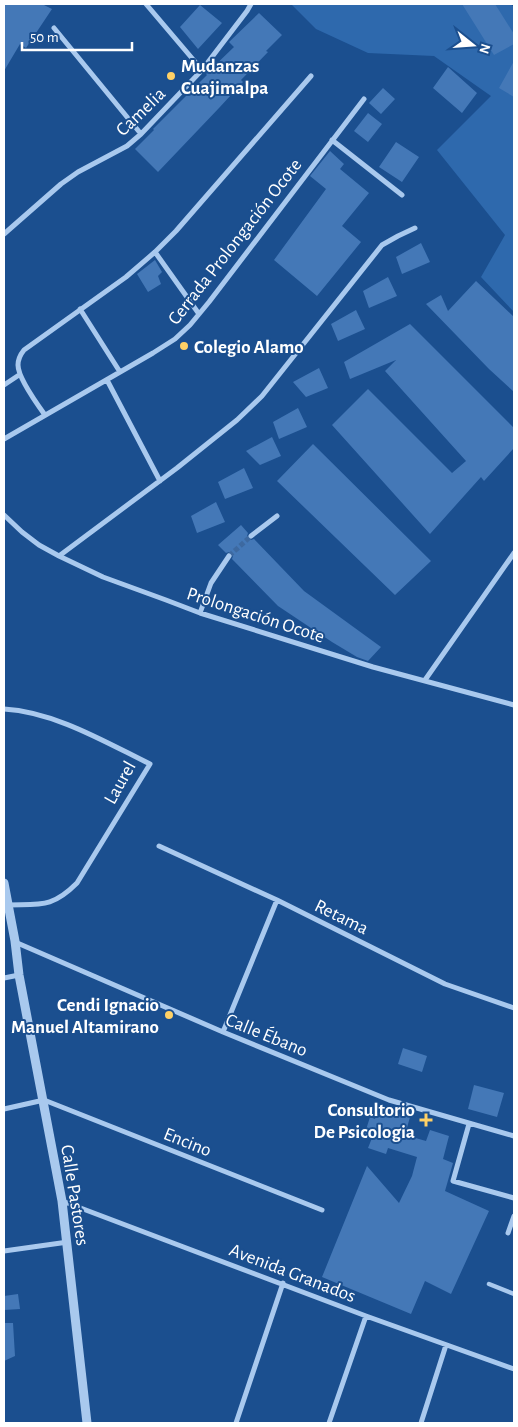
<svg xmlns="http://www.w3.org/2000/svg" width="518" height="1427" font-family="'Alegreya Sans',sans-serif">
<style>
.green{fill:#2e69ad}
.building{fill:#4478b7}
.lines{fill:none;stroke-linecap:round;stroke-linejoin:round}
.minor-tunnel{stroke:#3d69a0;stroke-width:5;stroke-dasharray:5 2.5;stroke-linecap:butt}
.pedestrian{stroke:#a9c9ee;stroke-width:4.5}
.minor{stroke:#a9c9ee;stroke-width:5}
.tertiary{stroke:#a9c9ee;stroke-width:9}
.poi-dot{fill:#ffd166;stroke:#1b4f8f;stroke-width:2}
.labels{text-anchor:middle;stroke-width:4;stroke-linejoin:round;paint-order:stroke}
.poi-label{font-size:19px;font-weight:bold;fill:#fff;stroke:#1b4f8f;text-anchor:start}
.street-label{font-size:19px;fill:#fff;stroke:#1b4f8f}
</style>
<rect width="100%" height="100%" fill="#1b4f8f"/>
<!-- green -->
<path class="green" d="M291,4H510L514,7V312L481,277L505,235L437,150L491,96L434,56L368,53L316,29Z"/>
<!-- building -->
<path class="building" d="M4,4H42L52,9L26,48L20,44L4,71Z
M462,4H495L514,34V44L494,55Z
M200,5L222,23L198,49L180,27Z
M259,13L282,35L266,51L268,52L241,80L243,82L219,108L158,172L135,149L154,130L153,129L207,75L206,74L234,47L229,42Z
M514,61V97L499,88Z
M448,67L477,93L462,113L433,88Z
M383,88L395,99L381,114L369,103Z
M368,113L382,124L368,142L354,131Z
M396,142L419,157L402,182L379,167Z
M330,151L344,164L340,169L369,193L342,226L361,242L317,296L274,260L326,189L310,176Z
M421,243L430,262L402,274L396,257Z
M155,260L162,272L158,276L161,284L148,292L137,274Z
M388,277L397,296L369,308L363,291Z
M476,281L514,317V392L489,369L426,304L441,295L448,311Z
M356,310L365,329L338,341L331,324Z
M410,324L514,428V448L484,481L481,477L430,534L332,425L368,389L452,473L466,461L385,371L396,360L350,379L344,362Z
M319,368L328,388L306,397L293,382Z
M298,408L307,427L279,439L273,422Z
M272,437L281,456L260,465L246,451Z
M313,444L431,561L395,595L277,481Z
M244,468L253,488L225,499L218,482Z
M216,502L225,522L197,533L191,516Z
M241,525L248,533L247,536L248,539L251,540L254,539L304,591L381,647L368,661L357,657L332,642L278,606L232,559L233,556L232,553L229,552L226,553L218,545Z
M403,1048L427,1056L422,1072L398,1064Z
M474,1085L504,1093L497,1117L468,1109Z
M377,1112L395,1117L396,1113L410,1117L405,1135L426,1141L430,1130L449,1136L443,1159L453,1163L445,1191L489,1211L451,1294L425,1281L411,1314L322,1277L367,1166L399,1203L412,1176L417,1157L388,1148L386,1154L368,1148L372,1138L364,1136L370,1117L375,1119Z
M18,1294L20,1309L4,1310V1296Z
M4,1323H13L15,1356L4,1361Z"/>
<g class="lines">
<!-- minor-tunnel -->
<path class="minor-tunnel" d="M229,556L251,536"/>
<!-- pedestrian -->
<path class="pedestrian" d="M489,1284L514,1294"/>
<!-- minor -->
<path class="minor" d="M146,4L202,70
M54,28L141,134
M332,140L402,195
M4,234L61,184L78,172L127,146L141,134L202,70L247,11L251,4
M155,252L199,314
M80,309L120,372
M107,380L160,481
M4,385L19,375
M45,415C37,404 18,378 18,365C18,359 20,355 24,350L126,277L155,252L176,231L311,76
M4,439L153,353L175,339L190,325L209,302L364,99
M4,515L22,532L39,545L59,556L103,577L166,600L200,613L373,667L514,705
M251,536L277,516
M59,556L177,468L237,420L262,396L382,245L398,236L415,228
M200,613L211,583L229,556
M425,680L514,553
M4,709C55,712 105,742 150,764L77,883C52,908 41,904 8,905
M159,846L277,900L445,984L514,1008
M15,942L223,1032L389,1100L514,1136
M4,978L19,975
M223,1032L277,900
M4,1109L44,1100L322,1210
M469,1124L453,1181L514,1198
M62,1201L366,1316L514,1369
M508,1233L514,1216
M4,1251L68,1242
M236,1423L283,1283
M329,1423L366,1316
M421,1423L446,1345"/>
<!-- tertiary -->
<path class="tertiary" d="M4,883L15,941L19,975L62,1201L87,1423"/>
</g>
<!-- markers -->
<g class="poi-dot">
<circle cx="171" cy="76" r="5"/>
<circle cx="184" cy="346" r="5"/>
<circle cx="169" cy="1015" r="5"/>
<path d="M423.5 1112.5h5v5h5v5h-5v5h-5v-5h-5v-5h5z"/>
</g>
<g class="labels">
<!-- poi labels -->
<g class="poi-label">
<text x="181" y="72">Mudanzas<tspan x="181" dy="22">Cuajimalpa</tspan></text>
<text x="194" y="353">Colegio Alamo</text>
<text x="159" y="1011" text-anchor="end">Cendi Ignacio<tspan x="159" dy="22">Manuel Altamirano</tspan></text>
<text x="415" y="1116" text-anchor="end">Consultorio<tspan x="415" dy="22">De Psicologia</tspan></text>
</g>
<!-- street labels -->
<g class="street-label">
<text transform="translate(140 111) rotate(-44)" y="7">Camelia</text>
<text transform="translate(234 241) rotate(-52)" y="7">Cerrada Prolongación Ocote</text>
<text transform="translate(256 614) rotate(18)" y="7">Prolongación Ocote</text>
<text transform="translate(119 782) rotate(-61)" y="7">Laurel</text>
<text transform="translate(342 916) rotate(26)" y="7">Retama</text>
<text transform="translate(267 1034) rotate(22)" y="7">Calle Ébano</text>
<text transform="translate(188 1141) rotate(22)" y="7">Encino</text>
<text transform="translate(76 1195) rotate(81)" y="7">Calle Pastores</text>
<text transform="translate(293 1272) rotate(21)" y="7">Avenida Granados</text>
</g>
</g>
<!-- border -->
<rect width="518" height="1427" fill="none" stroke="#ffffff" stroke-width="10"/>
<!-- north arrow -->
<g transform="translate(473 45) rotate(107)" stroke="#1b4f8f" stroke-width="4" paint-order="stroke">
<path d="M0-4L9 19L0 12L-9 19Z" fill="#ffffff"/>
<text y="-8" font-size="14" font-weight="bold" text-anchor="middle" fill="#ffffff">N</text>
</g>
<!-- scale -->
<path d="M22 42v8h110v-8" fill="none" stroke="#ffffff" stroke-width="2.5"/>
<text x="30" y="42" font-size="15" fill="#ffffff" stroke="#1b4f8f" stroke-width="4" paint-order="stroke">50 m</text>
</svg>
